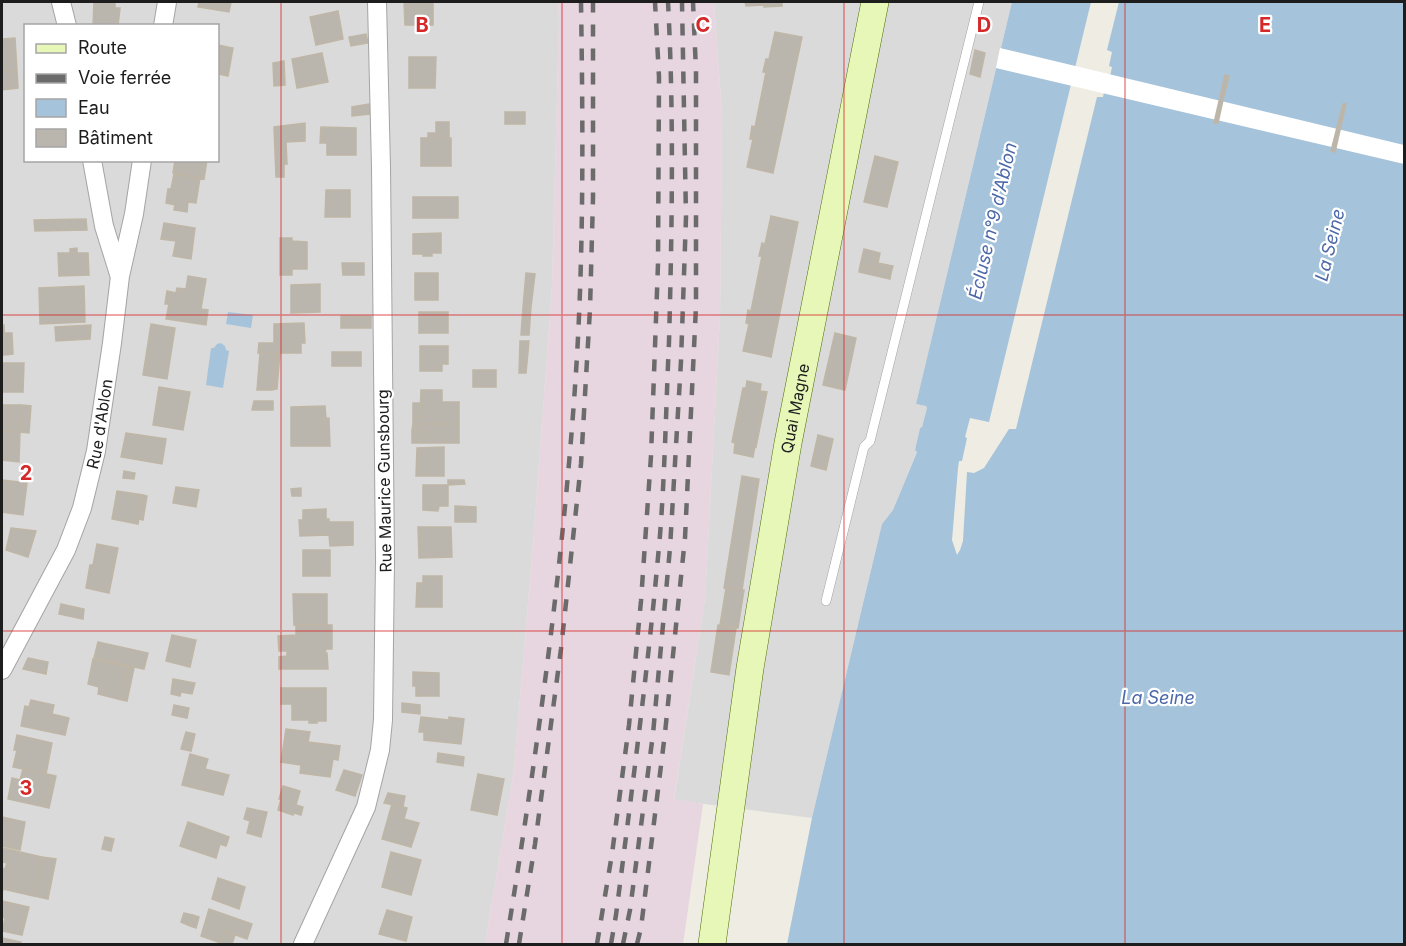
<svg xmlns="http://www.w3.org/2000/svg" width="1406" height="946" font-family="Inter,sans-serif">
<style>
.residential{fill:#dbdada;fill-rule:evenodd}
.railway{fill:#e7d5e0}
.water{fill:#a5c3da}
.pier{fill:#fff}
.building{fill:#bab5ad;stroke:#bfb6a6;stroke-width:1.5}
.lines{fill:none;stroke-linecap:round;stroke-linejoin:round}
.service-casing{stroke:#a4a4a4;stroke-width:10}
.minor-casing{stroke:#a4a4a4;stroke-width:20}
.secondary-casing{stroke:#4f6f09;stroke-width:28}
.service{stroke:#fff;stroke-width:9}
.minor{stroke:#fff;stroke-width:18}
.secondary{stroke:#e7f7b8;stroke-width:27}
.rail{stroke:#6b6b6b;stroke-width:4.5;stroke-dasharray:12 12;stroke-linecap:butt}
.grid{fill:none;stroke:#d62828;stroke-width:1.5;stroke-opacity:0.55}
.labels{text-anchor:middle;stroke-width:4.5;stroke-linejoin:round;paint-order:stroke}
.street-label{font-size:16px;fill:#1d1d1d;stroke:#fff}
.water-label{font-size:18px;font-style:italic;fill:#4d68a9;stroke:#fff}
.grid-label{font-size:20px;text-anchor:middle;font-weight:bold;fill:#d62828;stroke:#fff;stroke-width:4.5;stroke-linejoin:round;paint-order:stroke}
</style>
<rect width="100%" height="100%" fill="#eeece3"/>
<!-- residential -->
<path class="residential" d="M2,2H558L559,21L552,288L534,532L514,769L485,944H2ZM26,26H218V160H26Z
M714,2H1012L916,404L926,406L927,408L922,427L920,428L915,450L917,451L893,510L882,524L812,818L674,800L705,599L720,317L722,115Z"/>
<!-- railway -->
<path class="railway" d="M558,2H714L722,115L720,317L705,599L674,799L703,804L683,944H485L514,769L534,532L552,288L559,21Z"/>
<!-- water -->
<path class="water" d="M1012,2H1091L989,422L970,418L965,437L967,438L962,461H959L958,468L952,540L957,555L960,550L963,541L967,472L974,473L984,468L1009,429H1016L1097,97H1103L1104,92L1107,91L1112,67L1109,66L1112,52L1107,50L1119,2H1404V944H787L812,818L882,524L893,510L917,452L915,450L920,428L922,427L927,408L926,406L916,404Z
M228,312L253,315L251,328L226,324Z
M221,343L225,346L226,350L229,351L223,388L206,385L211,348H214L217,344Z"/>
<!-- pier -->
<path class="pier" d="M1000,48L1404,145V164L996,68Z"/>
<!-- building -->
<path class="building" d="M94,2H115V8H120L118,26H93Z
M199,2H231L229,12L198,7Z
M404,2H433V25H405Z
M745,2H763V5L746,6Z
M764,2H782V6L764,7Z
M338,11L343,39L316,45L310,17Z
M775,32L802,37L773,173L747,167L753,139H750L752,126L755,127L766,72H763L766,59H769Z
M366,34L368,43L351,46L349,37Z
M15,38L17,71L4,72L2,39Z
M2,39L4,72L17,71L18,88L2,90Z
M218,45L233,48L228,76L218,74Z
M975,50L985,53L980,77L970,74Z
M322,53L328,82L297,88L292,59Z
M409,57H436L435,88H409Z
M284,61L285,85L274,86L273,63Z
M1225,75L1229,76L1223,100L1218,123H1214Z
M370,104V114L352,116V107Z
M1343,104H1346L1335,152L1331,151Z
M505,112H510L512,124H505Z
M510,112H525V124H512Z
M436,122H449V138H436Z
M305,123V141L286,142L287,164H284V177H276L274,127Z
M321,127L356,128V155H327V143H320Z
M428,133H436V138H451V166H421V138H428Z
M875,156L898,162L887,207L864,202Z
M175,160H207L204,179L173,173Z
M174,174L200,178L196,203L188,202L187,212L174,210L175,205L166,203L168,189H171Z
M326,190H350V217H325Z
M413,197H458V218H413Z
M771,216L798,222L771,357L743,351L749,324L746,323L748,310L751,311L762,256H759L762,243L765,244Z
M86,219L87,230L35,231L34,220Z
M164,223L195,228L191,259L173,256L176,241L161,239Z
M441,233V253H432V256H423V254H413V234Z
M280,238H292V241L307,242V269H292V275H280Z
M77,248V253H88L89,275L59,276L58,253H70V249Z
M864,249L880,253L878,263L893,266L891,273L860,266Z
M342,263H364V275H343Z
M860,266L891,273L890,279L859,272Z
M415,273H438V300H415Z
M526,273L535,274L531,307H523Z
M188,276L206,279L201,309L208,310L206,325L166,319L169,304H165L167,291L176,293L177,288L186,289Z
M320,284V312L291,313V285Z
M84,286L85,322L40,324L39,288Z
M523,307H531L529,335H521Z
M419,312H448V333H419Z
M341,316H371V328H341Z
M304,323L305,343H301V353H258L259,343H274V324Z
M151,324L175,328L167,379L143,375Z
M2,325H4L5,355H2Z
M91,325L90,339L56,341L55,327Z
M4,333H12L13,354L5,355Z
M835,333L856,338L845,390L823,385Z
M520,341H529L526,373H519Z
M420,346H448V364H442V371H420Z
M332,352H361V366H332Z
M260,353H277L272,390H257Z
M277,353H280L277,389L272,390Z
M2,363H24L23,392H2Z
M473,370H496V387H473Z
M747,381L761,384L760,391L767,392L756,447L755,446L753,457L734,453L735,443L732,442L743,388H746Z
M159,387L190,392L183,430L153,425Z
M421,390H442V402H459V424H413V417H420Z
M254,401H273V410H252Z
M413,403H421L420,417H413Z
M2,405H22L20,432L2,431Z
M22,405L31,406L29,433L20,432Z
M325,406L326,419H322V446H291V407Z
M329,418L330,446H322V419Z
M413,424H459V443H420V430H412Z
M412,430H420V443H412Z
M2,431L20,432L19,462L2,460Z
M126,433L166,439L162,464L121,457Z
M818,435L833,439L826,470L811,466Z
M444,447V476H416L417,448Z
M124,471L135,473L134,479L123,478Z
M742,476L759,479L742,590L724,588Z
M2,480L27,483L23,515L2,512Z
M448,480H464L465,484L448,485Z
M423,485H448V506H439L438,511L423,510Z
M176,487L199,490L196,507L173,503Z
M301,488V496H292L291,489Z
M117,491L143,495L138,524L112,519Z
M143,495L147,496L143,520L139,519Z
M455,506L476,507V522H455Z
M326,509V519H329V522H353V545L330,546L329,535L300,536L299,520H303V510Z
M418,527H451L452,557L419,558Z
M11,528L36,531L28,557L6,550Z
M97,544L118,548L109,593L86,588L90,565H93Z
M303,550H330V576H303Z
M423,576H442V607H416L417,583H423Z
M726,588L744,590L738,628L720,625Z
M293,594H327V624L294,625Z
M61,604L84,609L83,619L59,614Z
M296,625H332V649H326L325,653H327L328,669H279V657L287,656V651H279L278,636L296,635Z
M718,625L736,628L729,675L711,672Z
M172,635L196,640L190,667L166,661Z
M98,642L148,653L144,669L94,658Z
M28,658L48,662L46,674L23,669Z
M93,659L129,667L122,700L98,694L99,687L88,684Z
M129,667L134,668L127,701L122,700Z
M413,672L439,673V696H416V686H413Z
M173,679L195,683L192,694L181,692L180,696L171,694Z
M281,688H326V721H317V723H309V720H292V704H281Z
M31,700L54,705L52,714L69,718L65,735L21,726L25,706L29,707Z
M402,703L420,705V714L402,712Z
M174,705L189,708L187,718L172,715Z
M421,717L449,720V717L464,719L461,744L424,740V732H419Z
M286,729L310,732L308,742L340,746L338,760L333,759L330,777L300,773L301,765L281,762Z
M186,732L195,734L191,751L181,749Z
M17,735L52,743L46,774L13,767L17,750H14Z
M438,753L464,757L463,766L437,762Z
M190,754L208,759L205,769L229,775L223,795L182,785Z
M23,769L52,775L45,807L8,799L12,778L20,780Z
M344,770L362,775L355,796L336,790Z
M478,774L504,779L497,815L471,810Z
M52,775L56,776L49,808L45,807Z
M283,786L300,791L296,805L303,807L301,815L294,813L293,815L278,810L281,799H279Z
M388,793L405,796L403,807L384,803Z
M392,804L407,808L404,819L419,823L411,847L382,839Z
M247,808L267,812L261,837L247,833L250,821L244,819Z
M2,817L25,822L20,850L2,846Z
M188,822L229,837L226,846L220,844L216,858L180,846Z
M105,837L114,839L111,851L102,849Z
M3,848L42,857L34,896L3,889L2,894V868L5,869L7,863L2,862V860Z
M391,852L421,860L411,895L382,887Z
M42,857L56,859L48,899L34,896Z
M218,878L245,887L239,909L212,899Z
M2,901L29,907L22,935L2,931L5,918L2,917Z
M209,909L252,924L247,939L225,931L221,943L201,936Z
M387,910L412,917L406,941L379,934Z
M184,913L193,915L190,926L181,922Z
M193,915L199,917L196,928L190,926Z
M225,931L235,935L232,944L221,943Z
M2,938L21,942L20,944H2Z"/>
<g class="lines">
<defs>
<path id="service" d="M826,601L864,447L870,441L979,2"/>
<g id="minor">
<path d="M61,2L67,26"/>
<path d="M163,26L167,2"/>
<path d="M92,160L104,226L119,274"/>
<path id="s1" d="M2,670L66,550L82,508L96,451L112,343L120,276L134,214L142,160"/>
<path d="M303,944L366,807L380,750L383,720L385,560L381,167L377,2"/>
</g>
<g id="secondary">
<path id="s2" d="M712,944L750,668L788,443L875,2"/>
</g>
</defs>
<!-- service casing -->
<use href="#service" class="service-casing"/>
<!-- minor casing -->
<use href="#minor" class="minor-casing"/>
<!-- secondary casing -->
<use href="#secondary" class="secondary-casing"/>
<!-- service -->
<use href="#service" class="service"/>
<!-- minor -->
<use href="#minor" class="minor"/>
<!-- secondary -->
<use href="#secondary" class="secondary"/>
<!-- rail -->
<path class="rail" d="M506,944C536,760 562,574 575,387C584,259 583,130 581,2
M519,944L535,844L561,649L581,464L590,309L593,198V2
M597,944L612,854L629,725L641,601L651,456L658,264L659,77L655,2
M611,944L616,915C632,789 649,662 660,535C665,471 666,406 669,342C672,229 674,115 668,2
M623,944L630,910L653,734L670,548L681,361L686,217L682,2
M637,944L641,928L665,733L685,538L696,306V71L693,2"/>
</g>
<!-- grid -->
<path class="grid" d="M281,2V944M562,2V944M844,2V944M1125,2V944M2,315H1404M2,631H1404"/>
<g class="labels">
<!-- street labels -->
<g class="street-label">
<text dy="6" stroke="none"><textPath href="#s2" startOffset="542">Quai Magne</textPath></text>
<text dy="6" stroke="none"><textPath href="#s1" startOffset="267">Rue d'Ablon</textPath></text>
<text transform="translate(384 481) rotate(-91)" y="6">Rue Maurice Gunsbourg</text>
</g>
<!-- water labels -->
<g class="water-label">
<text transform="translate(993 221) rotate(-77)" y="6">Écluse n°9 d'Ablon</text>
<text transform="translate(1330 245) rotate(-76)" y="6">La Seine</text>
<text x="1158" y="704">La Seine</text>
</g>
</g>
<g class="grid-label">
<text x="422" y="32">B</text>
<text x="703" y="32">C</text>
<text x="984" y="32">D</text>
<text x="1265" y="32">E</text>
<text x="26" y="480">2</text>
<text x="26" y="795">3</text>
</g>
<!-- border -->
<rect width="1406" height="946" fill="none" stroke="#1d1d1d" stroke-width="6"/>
<!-- legend -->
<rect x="24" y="24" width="195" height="138" fill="#ffffff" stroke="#a5a5a5" stroke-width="1.5"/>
<rect x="36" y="44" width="30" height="9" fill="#e7f7b8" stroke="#a5a5a5" stroke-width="1.5"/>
<text x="78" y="54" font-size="18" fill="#1d1d1d">Route</text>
<rect x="36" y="74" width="30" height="9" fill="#6b6b6b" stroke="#a5a5a5" stroke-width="1.5"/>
<text x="78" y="84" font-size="18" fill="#1d1d1d">Voie ferrée</text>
<rect x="36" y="99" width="30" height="18" fill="#a5c3da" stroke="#a5a5a5" stroke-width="1.5"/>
<text x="78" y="114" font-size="18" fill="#1d1d1d">Eau</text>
<rect x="36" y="129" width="30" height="18" fill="#bab5ad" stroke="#a5a5a5" stroke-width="1.5"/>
<text x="78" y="144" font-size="18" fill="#1d1d1d">Bâtiment</text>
</svg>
